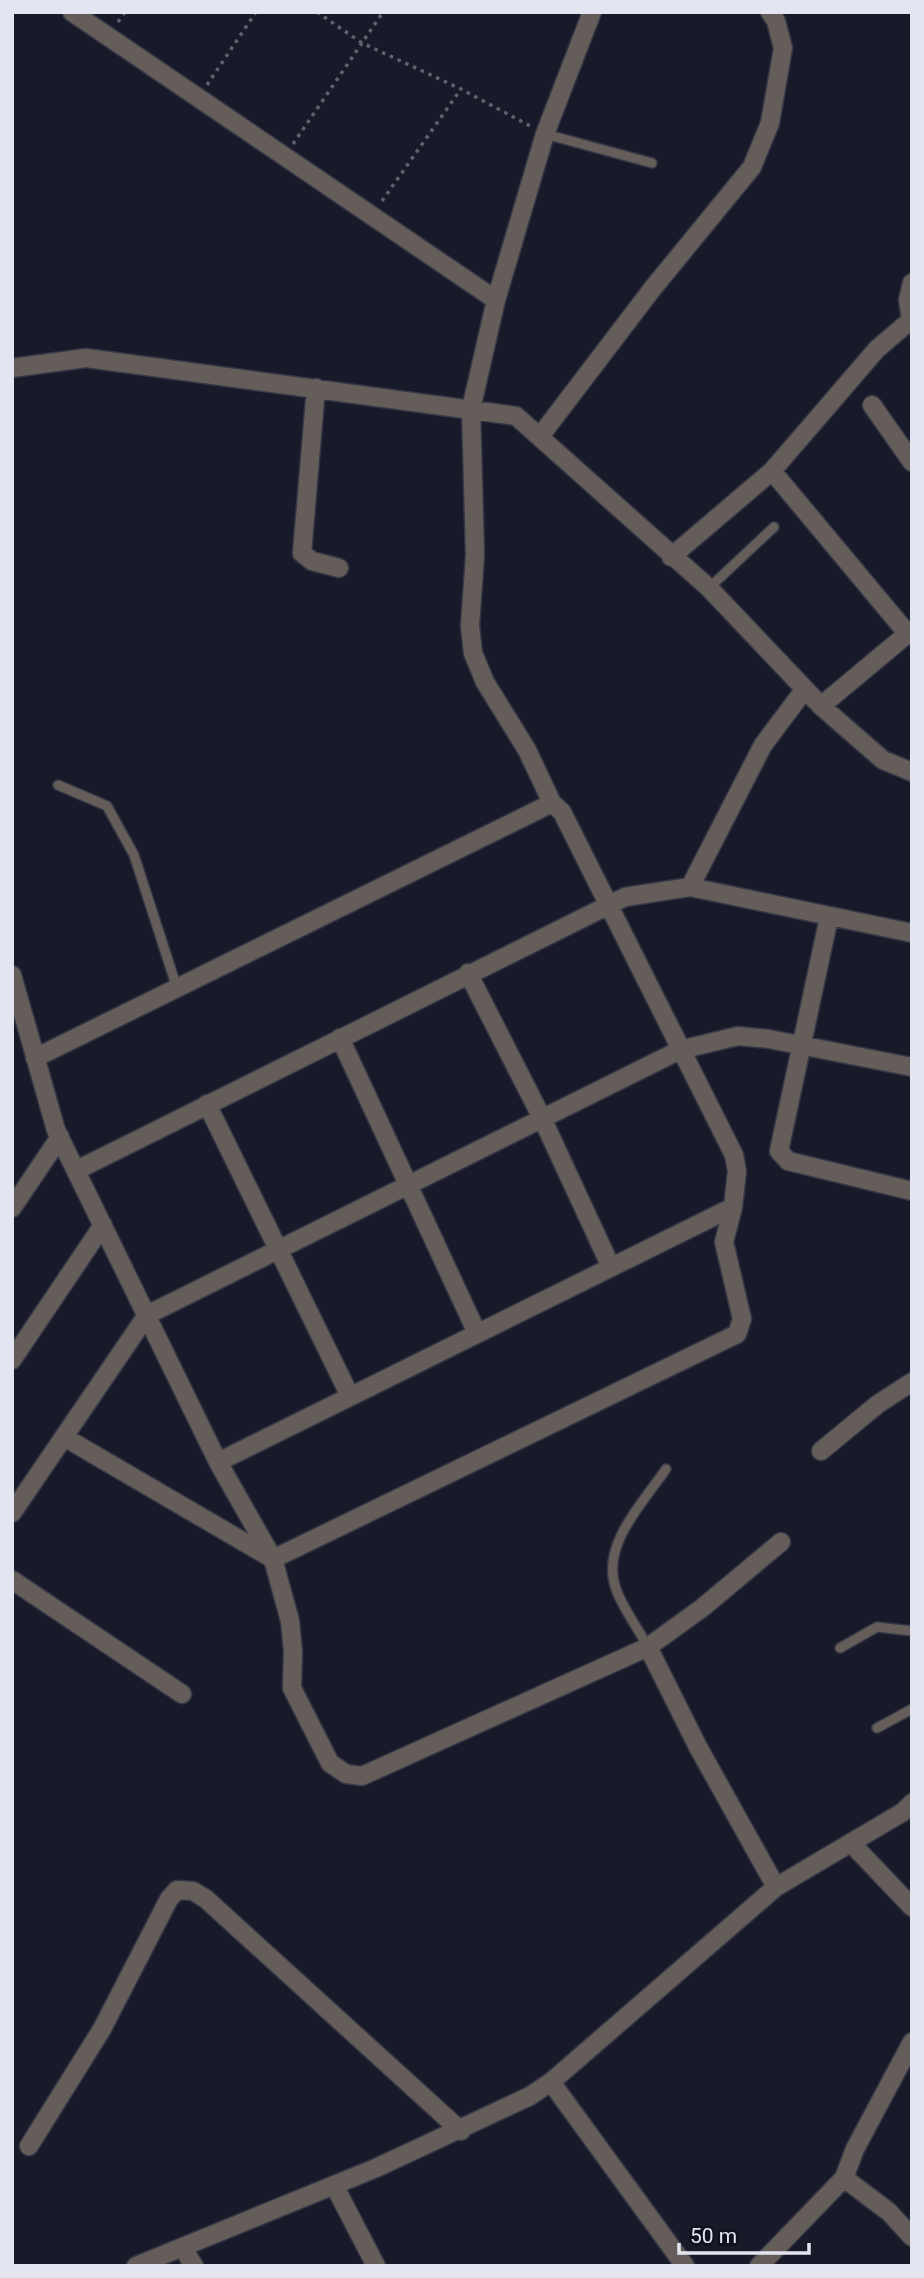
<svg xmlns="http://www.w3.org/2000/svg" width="924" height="2278" font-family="Roboto,sans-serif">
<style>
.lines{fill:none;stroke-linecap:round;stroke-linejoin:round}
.service-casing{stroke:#343745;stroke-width:12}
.minor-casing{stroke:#343745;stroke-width:21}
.tertiary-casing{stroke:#343745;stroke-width:21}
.path{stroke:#5f616f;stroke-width:3.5;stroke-dasharray:3.5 5;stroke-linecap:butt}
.service{stroke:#655d59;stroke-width:9}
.minor{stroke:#655d59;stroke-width:18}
.tertiary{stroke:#655d59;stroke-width:18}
</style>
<rect width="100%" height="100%" fill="#181a29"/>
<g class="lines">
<defs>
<path id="service" d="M545,134L652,163
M709,588L774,527
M58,785L107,806L134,855L177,988
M648,1647C638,1628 623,1609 616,1589C600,1545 643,1503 666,1469
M840,1648L877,1627L912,1631
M877,1728L912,1709"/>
<path id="minor" d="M72,12L496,300
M12,368L86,358L516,416L709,588L821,706L883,760L912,772
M316,388L302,553L312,561L339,568
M872,405L912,462
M541,435L653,288L752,167L770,123L783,48L776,21L770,12
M772,471L907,633
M671,557L772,471L877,349L911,320L908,300L912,283
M821,706L912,630
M552,803L527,750L485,682L473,653L470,626L475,555L471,409L496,300L545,134L592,12
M690,887L763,745L805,689
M829,917L779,1151L788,1161L912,1191
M468,973L542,1118L611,1267
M12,975L56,1130L218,1462L273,1559L290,1621L293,1652L292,1688L330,1763L346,1774L362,1776L648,1647L702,1608L781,1542
M340,1038L477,1333
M35,1058L552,803L562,812L734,1155L737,1171L733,1207L724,1242L742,1319L737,1334L273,1559L64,1437
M207,1104L350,1396
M77,1170L625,897L690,887L912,933
M12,1208L60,1137
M12,1360L103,1225
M821,1451L878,1404L912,1382
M218,1462L733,1207
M12,1513L147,1315L680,1050L738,1036L769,1039L912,1067
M12,1580L182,1694
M648,1647L698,1747L776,1887
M851,1843L912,1907
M551,2082L685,2266
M29,2146L102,2029L169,1899L177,1890L193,1891L206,1899L461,2131
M844,2178L855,2149L912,2042
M334,2185L376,2266
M183,2248L194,2266
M759,2266L844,2178L889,2212L912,2237"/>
<path id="tertiary" d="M136,2266L376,2168L530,2096L551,2082L776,1887L903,1812L912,1803"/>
</defs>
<!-- service casing -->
<use href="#service" class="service-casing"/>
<!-- minor casing -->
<use href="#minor" class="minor-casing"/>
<!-- tertiary casing -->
<use href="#tertiary" class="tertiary-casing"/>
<!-- path -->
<path class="path" d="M317,12L362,43L383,12
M118,22L125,12
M207,85L256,12
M293,144L362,43L461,89L532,127
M382,201L461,89"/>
<!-- service -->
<use href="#service" class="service"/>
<!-- minor -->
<use href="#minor" class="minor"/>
<!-- tertiary -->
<use href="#tertiary" class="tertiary"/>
</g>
<!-- border -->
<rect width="924" height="2278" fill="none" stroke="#e3e6f0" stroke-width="28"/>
<!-- scale -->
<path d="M679 2243v10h130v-10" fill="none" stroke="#e3e6f0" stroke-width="3.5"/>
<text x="690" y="2243" font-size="21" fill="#e3e6f0" stroke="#0f111f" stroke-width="5" paint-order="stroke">50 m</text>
</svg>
